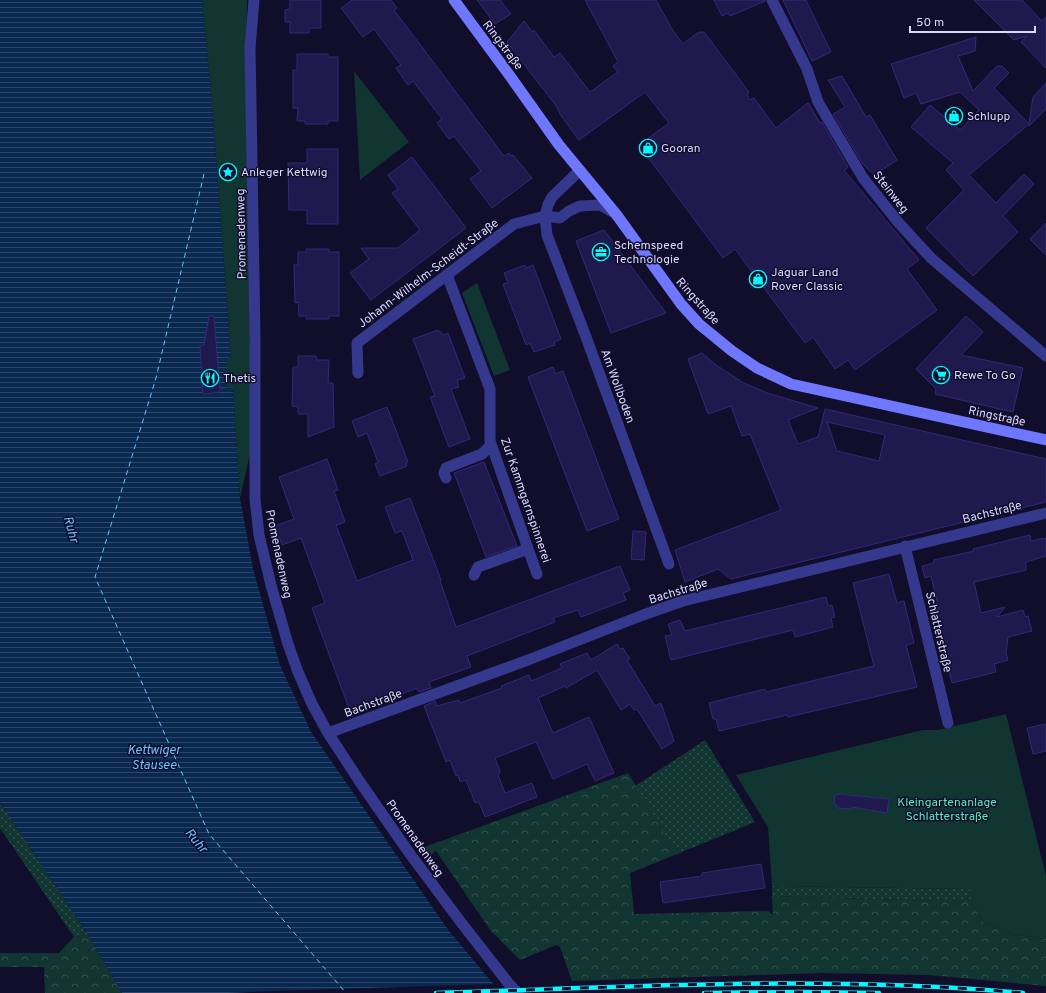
<svg xmlns="http://www.w3.org/2000/svg" width="1046" height="993" font-family="Overpass,sans-serif">
<style>
.grass{fill:url(#grass-dots)}
.forest{fill:url(#forest-crowns)}
.green{fill:#113631}
.water{fill:url(#water-rules)}
.pier{fill:#110e2b}
.lines{fill:none;stroke-linecap:round;stroke-linejoin:round}
.ferry{stroke:#66c4ff;stroke-width:1;stroke-dasharray:5 4;stroke-linecap:butt}
.building{fill:#1f194e;stroke:#33297c;fill-rule:evenodd}
.minor{stroke:#35398e;stroke-width:11}
.secondary{stroke:#6f77ff;stroke-width:11}
.rail-casing{stroke:#04f9ff;stroke-width:4.5}
.rail{stroke:#110e2b;stroke-width:3;stroke-dasharray:9;stroke-linecap:butt}
.labels{text-anchor:middle;stroke-width:3;stroke-linejoin:round;paint-order:stroke}
.street-label{font-size:12px;fill:#dad8ff;stroke:#110e2b}
.poi-label{font-size:12px;fill:#dad8ff;stroke:#110e2b;text-anchor:start}
.park-label{font-size:12px;fill:#59eabb;stroke:#110e2b}
.water-label{font-size:13px;font-style:italic;fill:#66c4ff;stroke:#110e2b}
</style>
<defs>
<pattern id="grass-dots" width="8" height="8" patternUnits="userSpaceOnUse"><rect width="8" height="8" fill="#113631"/><path d="M2 2h.1M6 6h.1" fill="none" stroke="#335250" stroke-width="1.8" stroke-linecap="round"/></pattern>
<pattern id="forest-crowns" width="20" height="18" patternUnits="userSpaceOnUse"><rect width="20" height="18" fill="#113631"/><path d="M2 6a3 3 0 1 1 6 0M12 15a3 3 0 1 1 6 0" fill="none" stroke="#335250"/></pattern>
<pattern id="water-rules" width="6" height="5" patternUnits="userSpaceOnUse"><rect width="6" height="5" fill="#082850"/><path d="M0 2.5h6" fill="none" stroke="#2b466a"/></pattern>
</defs>
<rect width="100%" height="100%" fill="#110e2b"/>
<!-- grass -->
<path class="grass" d="M705,740L755,822L677,854L635,786Z
M0,802L88,935L74,937L0,828Z
M772,886L971,889V902L772,896Z"/>
<!-- forest -->
<path class="forest" d="M628,773L677,854L630,873L634,914L768,911L773,915L772,896L971,902L984,923L1012,934L1046,939V986L929,975L821,973L572,981L560,947L556,945L520,960L491,931L436,851L426,859L419,849Z
M88,935L122,993H45L44,967H0V953H59L74,937Z"/>
<!-- green -->
<path class="green" d="M202,0H247L246,52L251,450L240,498L233,388H227V358L231,357L211,91Z
M354,71L409,142L360,180Z
M477,283L510,370L494,376L462,293Z
M1006,714L1046,876V939L1012,934L984,923L971,902L970,889L772,886L768,827L736,775L923,730H938Z"/>
<!-- water -->
<path class="water" d="M0,0H202L211,91L231,357L227,358V388L233,387L240,498L253,569L280,665L311,732L449,931L501,993H122L88,935L0,802Z"/>
<!-- pier -->
<path class="pier" d="M496,984L503,993H228L274,991Z"/>
<g class="lines">
<!-- ferry -->
<path class="ferry" d="M204,174L156,378L95,577L209,834L346,993"/>
</g>
<!-- building -->
<path class="building" d="M290,0H321V28H309V33H290V22H285V10L290,9Z
M352,0H391L397,8L394,10L504,156L509,153L511,156L513,155L532,178L492,208L470,179L481,171L454,136L449,139L437,123L442,119L413,81L408,85L396,68L401,65L374,29L363,37L341,8Z
M477,0H500L511,14L495,24Z
M585,0H656L672,29L683,44L699,32H704L749,92L747,93L749,100L754,98L776,128L808,103L820,123L822,122L848,167L844,170L919,260L907,269L937,310L855,370L848,360L835,369L813,337L805,343L735,249L723,258L639,145L669,123L645,92L579,140L560,114L557,107L507,42L524,21L532,32L534,30L554,57L560,53L590,92L618,72L613,66L618,62Z
M714,0H765V1L730,16L728,13L722,16Z
M783,0H806L831,52L812,61Z
M974,0H1022L1042,21L1046,17V68L1021,42L1027,36L1014,40Z
M976,37L975,51L958,56L973,91L997,66H1002L1009,73L994,88L1029,124L1033,97L1046,83V109L1029,126V124L969,175L996,203L1024,174L1034,184L1003,216L1018,232L973,276L926,228L964,190L946,170L953,163L911,127L930,105L960,130L979,110L960,92L921,104L916,93L904,98L891,64Z
M297,54H328V57H338V121H328V124H305V121H297L298,108H293V70H297Z
M842,76L866,117L870,115L897,160L874,175L862,163L833,114L845,107L828,80Z
M307,149H338V224H307V210H289L288,163H307Z
M412,157L466,228L371,300L350,273L369,259L361,248H398L420,230L392,193L398,189L388,175Z
M1046,223V255L1030,239Z
M604,230L666,313L611,333L576,241Z
M306,249H329V252H339V316H329V319H306V316H299L298,302L295,303L294,265H298V252H306Z
M525,265L526,268L533,265L561,339L554,342L555,345L534,352L530,343L526,345L503,284L508,283L504,273Z
M209,316H214L220,392L203,394L200,346L204,345Z
M966,316L983,332L961,355L1023,368L1013,412L935,394L936,389L916,369Z
M438,330L444,335L448,333L465,378L457,380L459,387L451,389L470,439L449,447L430,397L435,396L413,339Z
M702,353L716,365L742,382L767,393L818,408L788,420L798,444L818,437L825,409L1046,459V502L731,579L718,569L685,582L675,550L781,510L750,434L742,436L731,406L708,414L688,359ZM827,422L885,435L879,461L837,451Z
M298,356H316L317,360H329L328,383H333L334,427L308,437V414H298V407L292,406L293,367H298Z
M553,367L555,374L563,371L619,519L587,531L528,377Z
M387,407L408,462L406,463L407,466L380,476L375,464L378,462L367,433L358,437L352,421Z
M327,459L338,490L334,491L345,522L336,525L357,581L413,560L402,531L395,533L385,507L410,498L441,580L440,581L456,627L620,566L630,590L623,593L626,600L581,617L578,610L553,618L555,622L467,656L471,667L429,682L431,688L419,692L417,688L351,714L312,608L325,603L301,538L282,545L275,526L294,519L279,477Z
M484,462L517,546L486,557L454,473Z
M633,531L646,532L644,560L631,559Z
M1030,535L1031,541L1046,538V556L1026,562V570L974,582L981,613L1005,607L997,617L1023,610L1025,617L1028,616L1032,631L1008,637L1006,653L1008,660L994,664L996,672L952,683L938,625H939L935,610L939,609L931,576L925,578L922,566L934,563V560L974,551L973,549Z
M889,574L897,603L904,601L914,643L906,645L917,687L788,717L787,715L719,731L716,719H713L709,703L765,689L766,692L874,666L853,583Z
M826,597L828,606L832,605L835,617L831,618L833,627L795,637L793,630L671,660L665,636L672,635L668,624L680,620L685,631Z
M617,644L620,649L623,648L630,659L627,660L655,706L661,703L674,741L662,749L637,709L634,710L630,704L621,710L597,670L566,688L565,686L538,698L553,733L589,717L614,773L595,781L587,764L553,779L536,742L495,758L500,771L498,775L505,793L532,783L537,797L485,817L479,802L475,803L466,780L460,782L458,775L456,776L450,760L446,762L424,706L435,701L437,706L459,700L460,703L502,688L501,686L529,675L531,681L562,668L560,664L587,653L591,660Z
M1046,724V751L1033,754L1027,728Z
M838,794L889,799L887,813L852,807V809L837,808V805L834,804L835,795H838Z
M761,864L765,888L663,903L660,882L702,876V873Z"/>
<g class="lines">
<!-- minor -->
<path class="minor" d="M254,0L250,48L255,336V499L259,535L271,585L288,644L298,672L312,704L328,733L360,782L410,854L460,921L509,984L518,993
M772,0L807,69L818,102L863,178L898,222L931,258L1046,356
M580,170L552,197L548,205L545,216L547,235L586,337L669,564
M447,275L490,389V441L537,574
M358,373L357,343L514,224L545,216L560,218L569,211L580,206L600,205L616,214
M446,478L444,473L446,468L482,454L491,445
M905,546L948,723
M474,575L478,567L528,549
M328,733L528,660L643,615L683,601L1046,513"/>
<!-- secondary -->
<path class="secondary" d="M454,0L510,76L559,145L616,214L681,304L699,324L732,351L757,368L791,384L1046,440"/>
<defs>
<path id="rail" d="M436,993C632,987 827,975 1023,993
M704,993L800,992L879,993"/>
</defs>
<!-- rail casing -->
<use href="#rail" class="rail-casing"/>
<!-- rail -->
<use href="#rail" class="rail"/>
</g>
<!-- icons -->
<defs>
<symbol id="shop-ring" viewBox="-11 -11 22 22"><circle r="9.5" fill="#110e2b" stroke="#04f9ff" stroke-width="1.5"/><path d="M-5-2.5h2.3a2.7 3.5 0 0 1 5.4 0H5L5.5 6h-11ZM-1.5-2.5h3a1.5 2.3 0 0 0-3 0Z" fill="#04f9ff"/></symbol>
<symbol id="sight-ring" viewBox="-11 -11 22 22"><circle r="9.5" fill="#110e2b" stroke="#04f9ff" stroke-width="1.5"/><path d="M0-6L1.8-2.2L6-1.7L2.9 1.2L3.7 5.4L0 3.3L-3.7 5.4L-2.9 1.2L-6-1.7L-1.8-2.2Z" fill="#04f9ff"/></symbol>
<symbol id="office-ring" viewBox="-11 -11 22 22"><circle r="9.5" fill="#110e2b" stroke="#04f9ff" stroke-width="1.5"/><path d="M-6-3h4V-5.5h4V-3h4V5H-6ZM-1-4.5V-3h2v-1.5ZM-6 0V1H6V0Z" fill="#04f9ff"/></symbol>
<symbol id="supermarket-ring" viewBox="-11 -11 22 22"><circle r="9.5" fill="#110e2b" stroke="#04f9ff" stroke-width="1.5"/><path d="M-6-5.5h2.5l.6 2H6L4.5 2H-2.5L-4.4-4H-6ZM-1.5 3.2a1.3 1.3 0 1 0 .1 0ZM3 3.2a1.3 1.3 0 1 0 .1 0Z" fill="#04f9ff"/></symbol>
<symbol id="restaurant-ring" viewBox="-11 -11 22 22"><circle r="9.5" fill="#110e2b" stroke="#04f9ff" stroke-width="1.5"/><path d="M-5-6h1v4h1v-4h1v4h1v-4h1v5L-1.5 .5V6h-2V.5L-5-1ZM5-6V6H3V1.5H1.5Q1.5-4 5-6Z" fill="#04f9ff"/></symbol>
</defs>
<g fill-rule="evenodd">
<use href="#shop-ring" x="944" y="106" width="20" height="20"/>
<use href="#shop-ring" x="638" y="138" width="20" height="20"/>
<use href="#sight-ring" x="218" y="162" width="20" height="20"/>
<use href="#office-ring" x="591" y="242" width="20" height="20"/>
<use href="#shop-ring" x="748" y="269" width="20" height="20"/>
<use href="#supermarket-ring" x="931" y="365" width="20" height="20"/>
<use href="#restaurant-ring" x="200" y="368" width="20" height="20"/>
</g>
<g class="labels">
<!-- street labels -->
<g class="street-label">
<text transform="translate(503 45) rotate(53)" y="4">Ringstraße</text>
<text transform="translate(891 192) rotate(52)" y="4">Steinweg</text>
<text transform="translate(241 234) rotate(-91)" y="4">Promenadenweg</text>
<text transform="translate(428 273) rotate(-37)" y="4">Johann-Wilhelm-Scheidt-Straße</text>
<text transform="translate(698 301) rotate(48)" y="4">Ringstraße</text>
<text transform="translate(618 386) rotate(70)" y="4">Am Wollboden</text>
<text transform="translate(997 416) rotate(12)" y="4">Ringstraße</text>
<text transform="translate(526 500) rotate(71)" y="4">Zur Kammgarnspinnerei</text>
<text transform="translate(992 512) rotate(-14)" y="4">Bachstraße</text>
<text transform="translate(279 554) rotate(78)" y="4">Promenadenweg</text>
<text transform="translate(678 591) rotate(-17)" y="4">Bachstraße</text>
<text transform="translate(939 632) rotate(77)" y="4">Schlatterstraße</text>
<text transform="translate(373 703) rotate(-20)" y="4">Bachstraße</text>
<text transform="translate(415 838) rotate(55)" y="4">Promenadenweg</text>
</g>
<!-- poi labels -->
<g class="poi-label">
<text x="967" y="120">Schlupp</text>
<text x="661" y="152">Gooran</text>
<text x="241" y="176">Anleger Kettwig</text>
<text x="614" y="249">Schemspeed<tspan x="614" dy="14">Technologie</tspan></text>
<text x="771" y="276">Jaguar Land<tspan x="771" dy="14">Rover Classic</tspan></text>
<text x="954" y="379">Rewe To Go</text>
<text x="223" y="382">Thetis</text>
</g>
<!-- park labels -->
<g class="park-label">
<text x="947" y="806">Kleingartenanlage<tspan x="947" dy="14">Schlatterstraße</tspan></text>
</g>
<!-- water labels -->
<g class="water-label">
<text transform="translate(72 529) rotate(74)" y="5">Ruhr</text>
<text x="154" y="754">Kettwiger<tspan x="154" dy="15">Stausee</tspan></text>
<text transform="translate(197 840) rotate(50)" y="5">Ruhr</text>
</g>
</g>
<!-- scale -->
<path d="M910 26v6h125v-6" fill="none" stroke="#dad8ff" stroke-width="2"/>
<text x="916" y="26" font-size="12" fill="#dad8ff" stroke="#110e2b" stroke-width="3" paint-order="stroke">50 m</text>
</svg>
